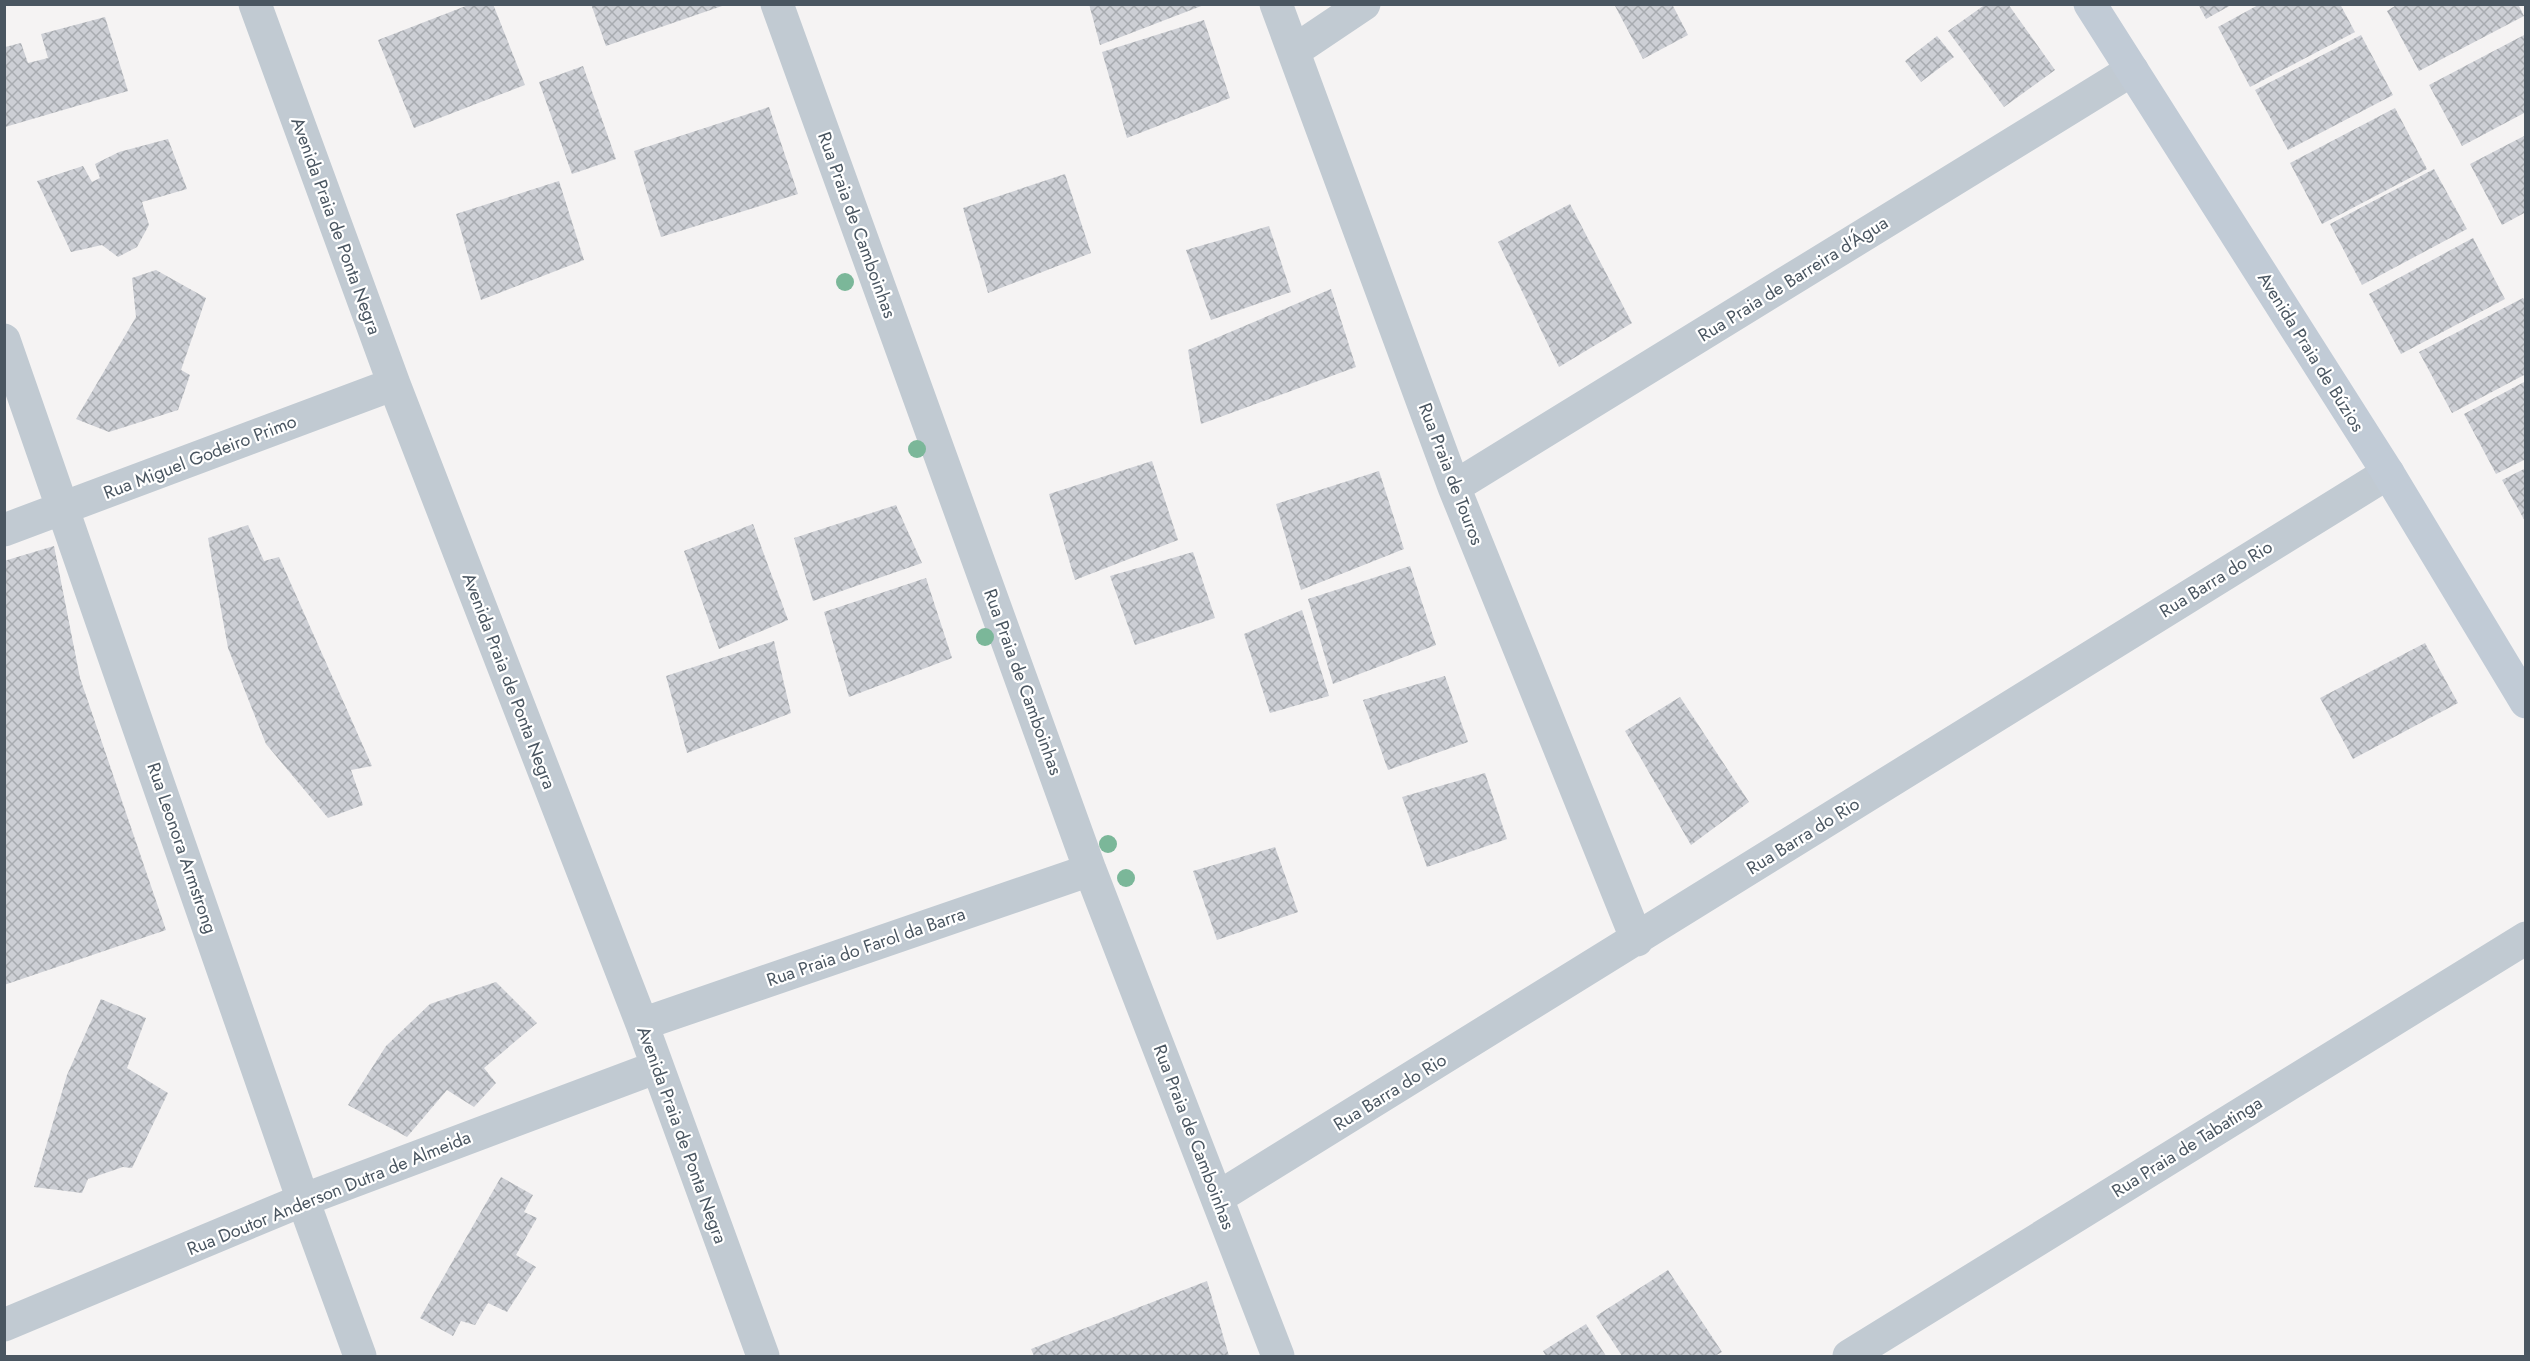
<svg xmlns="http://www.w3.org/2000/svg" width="2530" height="1361" font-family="Jost,sans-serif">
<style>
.building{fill:url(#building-cross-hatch)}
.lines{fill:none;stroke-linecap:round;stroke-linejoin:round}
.street{stroke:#c1cad2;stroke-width:33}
.secondary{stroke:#c1cbd6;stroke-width:33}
.tree{fill:#7bb799}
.labels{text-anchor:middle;stroke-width:4.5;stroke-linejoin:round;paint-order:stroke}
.street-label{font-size:18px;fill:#4a5661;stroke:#fff}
</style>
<defs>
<pattern id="building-cross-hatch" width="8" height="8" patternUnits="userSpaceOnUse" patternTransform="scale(1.5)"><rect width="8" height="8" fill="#cdcfd5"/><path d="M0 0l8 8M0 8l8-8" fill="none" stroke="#a8abb0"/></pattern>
</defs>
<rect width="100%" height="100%" fill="#f5f3f3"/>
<!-- building -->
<path class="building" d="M471,4H493L525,85L414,128L378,40Z
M591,4H725V5L606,46Z
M1089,4H1204V5L1100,45Z
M1614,4H1672L1688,35L1643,59Z
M1986,4H2008L2055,70L2004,107L1948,31Z
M2198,4H2233L2206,19Z
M2260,4H2340L2355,32L2250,87L2218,27Z
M2398,4H2518L2524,16L2419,71L2387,11Z
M105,17L128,91L5,127V47L21,43L28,63L48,58L41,34Z
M1204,20L1230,98L1127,138L1102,52Z
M2526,34V112L2462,146L2429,85Z
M2361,35L2393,95L2288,150L2255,90Z
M1937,36L1954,57L1921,82L1905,61Z
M583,66L616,159L572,174L539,82Z
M769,107L798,194L661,237L634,151Z
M2395,108L2427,169L2322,224L2290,163Z
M2526,135V212L2502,225L2470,164Z
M168,139L187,189L142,202L149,225L137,247L118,257L102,245L71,252L37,181L83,166L92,182L100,178L95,164L119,152Z
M2434,169L2467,229L2362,285L2330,224Z
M1065,174L1091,253L988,293L963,208Z
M559,181L584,260L481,300L456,214Z
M1570,204L1632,323L1559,367L1498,242Z
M1269,226L1291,292L1211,320L1186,250Z
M2473,238L2505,299L2401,354L2369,294Z
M156,270L206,298L181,370L190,375L178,410L109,432L76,419L136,317L132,278Z
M1331,289L1356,367L1201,424L1188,350Z
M2523,298L2526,302V374L2452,413L2419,352Z
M2526,381V459L2496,474L2464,414Z
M1152,461L1178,540L1075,580L1049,494Z
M2526,468V523L2502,480Z
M1379,471L1404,549L1301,590L1276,504Z
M896,505L922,563L813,601L794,538Z
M753,524L788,620L719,649L684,551Z
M248,525L264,561L279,557L372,766L351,770L363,805L328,818L266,744L228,648L208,538Z
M54,546L80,678L166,930L4,985V561Z
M1193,552L1215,618L1135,645L1110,576Z
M1410,566L1436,645L1333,684L1308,599Z
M926,578L952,658L849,697L824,612Z
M1302,610L1329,696L1270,713L1244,634Z
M774,641L791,713L687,753L666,676Z
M2425,643L2458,703L2353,759L2320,698Z
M1445,676L1468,742L1388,770L1363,700Z
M1680,697L1749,802L1691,845L1625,731Z
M1485,773L1507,839L1427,867L1402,797Z
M1275,847L1298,912L1217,940L1193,871Z
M496,982L537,1023L484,1068L496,1083L474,1107L447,1090L407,1137L348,1105L386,1046L430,1004Z
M101,999L146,1018L127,1068L168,1093L132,1168L123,1167L88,1179L82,1193L34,1187L67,1075Z
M501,1177L533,1195L524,1212L537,1218L516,1255L536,1267L507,1312L488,1303L475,1325L461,1321L453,1336L420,1318Z
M1668,1270L1722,1352L1715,1356H1622L1596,1316Z
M1207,1281L1229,1356H1034L1031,1349Z
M1586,1324L1606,1356H1546L1543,1351Z"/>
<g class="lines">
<!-- street -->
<path class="street" d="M255,4L394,384L642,1024L763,1356
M777,4L1090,870L1278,1356
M1276,4L1454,487L1637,940
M1294,51L1364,4
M4,340L303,1200L360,1356
M1454,487L2132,70
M4,530L394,384
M642,1024L1090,870
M1217,1198L2388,473
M4,1325L303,1200L657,1067
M1849,1356L2526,938"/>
<!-- secondary -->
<path class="secondary" d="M2090,4L2388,473L2526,702"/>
</g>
<!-- trees -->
<g class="tree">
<circle cx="845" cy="282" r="9"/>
<circle cx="917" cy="449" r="9"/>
<circle cx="985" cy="637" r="9"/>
<circle cx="1108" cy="844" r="9"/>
<circle cx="1126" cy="878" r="9"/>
</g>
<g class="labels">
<!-- street labels -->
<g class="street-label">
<text transform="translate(857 225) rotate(70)" y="6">Rua Praia de Camboinhas</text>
<text transform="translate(336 226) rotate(70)" y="6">Avenida Praia de Ponta Negra</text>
<text transform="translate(1793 279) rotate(-32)" y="6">Rua Praia de Barreira d'Água</text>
<text transform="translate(2311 352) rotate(58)" y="6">Avenida Praia de Búzios</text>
<text transform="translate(200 457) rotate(-21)" y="6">Rua Miguel Godeiro Primo</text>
<text transform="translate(1451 474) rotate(69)" y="6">Rua Praia de Touros</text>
<text transform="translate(2216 579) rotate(-32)" y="6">Rua Barra do Rio</text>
<text transform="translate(509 681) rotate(69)" y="6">Avenida Praia de Ponta Negra</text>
<text transform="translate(1023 682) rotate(70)" y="6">Rua Praia de Camboinhas</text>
<text transform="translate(1803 836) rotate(-32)" y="6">Rua Barra do Rio</text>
<text transform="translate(182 848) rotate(71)" y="6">Rua Leonora Armstrong</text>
<text transform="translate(866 947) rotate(-19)" y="6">Rua Praia do Farol da Barra</text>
<text transform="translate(1390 1092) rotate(-32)" y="6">Rua Barra do Rio</text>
<text transform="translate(682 1135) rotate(70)" y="6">Avenida Praia de Ponta Negra</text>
<text transform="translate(1194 1137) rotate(69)" y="6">Rua Praia de Camboinhas</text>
<text transform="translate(2187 1147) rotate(-32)" y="6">Rua Praia de Tabatinga</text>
<text transform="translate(329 1193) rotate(-22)" y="6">Rua Doutor Anderson Dutra de Almeida</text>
</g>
</g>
<!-- border -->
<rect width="2530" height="1361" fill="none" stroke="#4a5661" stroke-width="12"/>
</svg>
